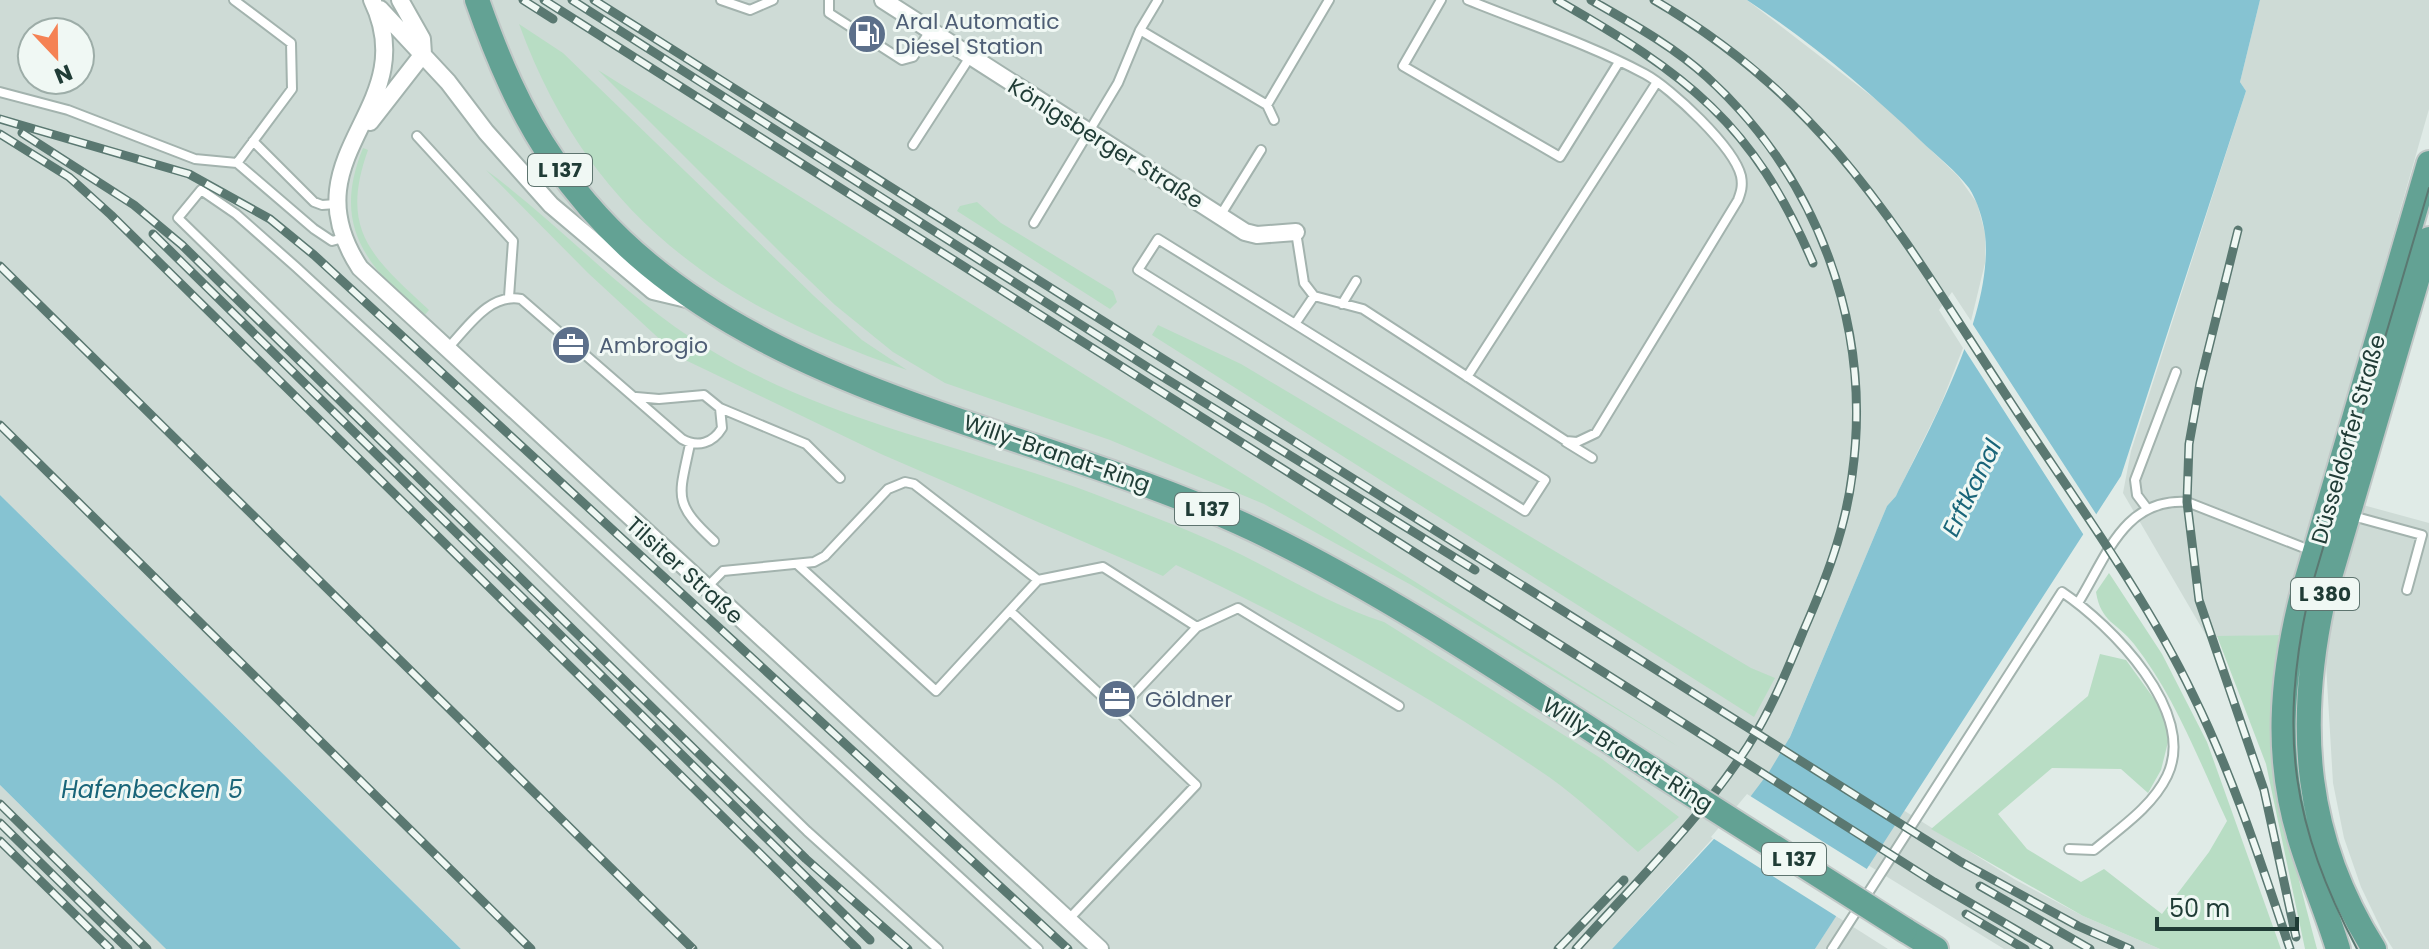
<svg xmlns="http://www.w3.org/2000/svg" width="2429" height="949" font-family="Poppins,sans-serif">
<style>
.built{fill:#cedbd6;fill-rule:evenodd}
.green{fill:#b8ddc4}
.water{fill:#86c3d2}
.pier{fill:#e0ebe7}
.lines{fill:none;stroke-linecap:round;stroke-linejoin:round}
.service-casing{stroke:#a3b3ae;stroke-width:12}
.minor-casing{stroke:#a3b3ae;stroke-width:20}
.primary-casing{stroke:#c1c8c7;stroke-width:28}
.service{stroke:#fff;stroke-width:8}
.minor{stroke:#fff;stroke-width:16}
.primary{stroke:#63a294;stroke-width:24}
.tram{stroke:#5a7871;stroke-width:2}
.rail-casing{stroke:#5a7871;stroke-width:9}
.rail{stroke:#f0f8f4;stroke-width:6;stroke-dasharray:18;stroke-linecap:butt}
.primary-bridge-casing{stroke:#c1c8c7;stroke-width:28;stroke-linecap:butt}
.primary-bridge{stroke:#63a294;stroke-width:24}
.labels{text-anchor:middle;stroke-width:6;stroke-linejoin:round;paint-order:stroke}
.shield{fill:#f0f8f4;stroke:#5e746f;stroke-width:2}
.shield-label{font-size:20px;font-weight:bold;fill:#203c36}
.service-label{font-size:22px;fill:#4e5e75;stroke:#f0f8f4;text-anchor:start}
.street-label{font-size:22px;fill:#203c36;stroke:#f0f8f4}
.water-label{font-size:24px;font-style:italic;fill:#196579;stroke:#f0f8f4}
</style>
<rect width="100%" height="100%" fill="#e0ebe7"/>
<!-- built -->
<path class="built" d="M0,0H1747L1887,108L1958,176L1977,203L1985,233V263L1971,321L1952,292L1939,310L1963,348L1941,404L1896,496L1887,506L1789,739L2014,879L2083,916L2160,949H2004L1753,794L1612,949H461L0,495ZM32,32H80V80H32Z
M2260,0H2429V109L2279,635L2207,637L2123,493L2131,451L2246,91L2240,82Z
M2363,505L2429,523V949H2393L2383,933L2361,887L2344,838L2333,783L2325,647Z
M0,785L166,949H0Z
M1836,916L1888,949H1815Z"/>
<!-- green -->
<path class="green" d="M519,24L563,53L814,296L862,340L907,370C720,307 589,215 519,24Z
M598,70L1679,747L1413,586L1264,504L1110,440L945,383L893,352L835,305L786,258Z
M363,148L368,150C339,231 372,257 429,310L423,317C367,265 331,227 363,148Z
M486,170C562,226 625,298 707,348C826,421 967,446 1097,495C1145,514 1196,532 1242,555C1290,579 1334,606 1384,622L1602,759L1679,817L1638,852C1609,827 1580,799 1549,777C1432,697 1305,625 1176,565L1163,576L881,454L679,357L588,273Z
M977,202L1001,223L1113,291L1117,302L1110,309L957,211L960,206Z
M1158,325L1241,364L1751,668L1775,678L1754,717L1152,335Z
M2109,573L2162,654L2207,742L2281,949H2160L2083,916L1931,829L2088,696L2100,654L2126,660L2160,707L2169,738L2161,770L2148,793L2121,769L2052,768L1998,814L2027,849L2081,882L2104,869L2162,914L2209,852L2227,821C2199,761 2175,696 2134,644C2117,622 2101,623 2096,592Z
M2279,635C2262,752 2288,838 2317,949H2305L2266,764L2217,636Z"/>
<!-- water -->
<path class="water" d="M1747,0H2260L2240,82L2246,91L2121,476L1815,949H1612L1738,813L1769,772L1790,737L1887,506L1896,496C1931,426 1994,313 1985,234C1983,219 1977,200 1969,188C1956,171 1937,156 1921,141C1868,90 1809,41 1747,0Z
M0,495L461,949H166L0,785Z"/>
<!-- pier -->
<path class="pier" d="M1968,317L2098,517L2085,537L1961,344Z
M1747,794L1870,871L1839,918L1711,837Z"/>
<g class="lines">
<defs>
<path id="service" d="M721,0L750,10L773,0
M829,0V13L902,60L913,57L930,31
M1441,0L1403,66L1560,157L1619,62
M1140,30L1267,105L1329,0
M0,92L68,110L195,159L237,163L292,89L291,43L234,0
M1267,105L1274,120
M417,136L513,241L509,297
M253,141L314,202L322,205L336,204
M913,145L970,57
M237,163L314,229L332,241L343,238
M1220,216L1261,150
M1034,223L1118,83L1140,30L1158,0
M1296,232L1304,283L1314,296L1363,309L1566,441L1577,442L1596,433L1738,200C1741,192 1743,186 1741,176C1734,147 1671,88 1645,74C1589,44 1527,24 1468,0
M1342,304L1356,281
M1295,324L1158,239L1138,270L1525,511L1545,480L1295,324L1314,296
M446,350C467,329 488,293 521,299L682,439C698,448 713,443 722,428L720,408L704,395L659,399L636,397
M1467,377L1657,82
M720,408L806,444L840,478
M1566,442L1592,458
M690,444C679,497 672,502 714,541
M2146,507L2137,495L2135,480L2176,372
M2349,515L2422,535L2407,590
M797,564L936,691L1038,580
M706,588L723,571L814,562L825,556L888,489L905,482L914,484L1038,580L1103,567L1197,627L1118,711L1010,611
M2078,603C2107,556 2124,498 2187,502L2312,551
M1197,627L1238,608L1399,706
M1068,920L1196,785L1118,711
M938,949L807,831L178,218L201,190L236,214L296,267L1038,949
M1832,949L2062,592C2111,625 2198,712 2167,776C2152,807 2120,828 2094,850L2069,849"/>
<path id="minor" d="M372,0C425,109 285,154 360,268L1100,949
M883,0L1245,232L1257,235L1296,232
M380,9L448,82L486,132L551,205L653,291L691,300
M370,122L423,54L422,39L400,0"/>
<path id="primary" d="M477,0C497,57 520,112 554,161C711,392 1020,418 1255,530C1405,602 1543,700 1683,789
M1905,930L1936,949
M2338,949C2327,912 2311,876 2300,839C2275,758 2281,681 2301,599L2429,163
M2374,949C2304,838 2296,726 2323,601L2429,239"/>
</defs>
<!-- service casing -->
<use href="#service" class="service-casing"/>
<!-- minor casing -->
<use href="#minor" class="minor-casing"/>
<!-- primary casing -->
<use href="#primary" class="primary-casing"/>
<!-- service -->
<use href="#service" class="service"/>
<!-- minor -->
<use href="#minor" class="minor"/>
<!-- primary -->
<use href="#primary" class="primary"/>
<!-- tram -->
<path class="tram" d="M2357,949C2292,825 2279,736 2308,599L2429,188"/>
<defs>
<path id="rail" d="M523,0L553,19
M544,0L1934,882L2049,949
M572,0L1155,372L1475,570
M594,0L1961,862L2078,926L2130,949
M1557,0C1686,74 1753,122 1813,263
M1654,0C1828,101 1898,230 2004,392C2066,488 2144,592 2193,695C2233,776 2261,863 2290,949
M0,119L189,174L270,219L314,255L1068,949
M22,133L134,205L182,245L806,859L908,949
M0,134L69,177L111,215L857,949
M2238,230L2200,383L2189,444L2187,502L2199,600L2264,790L2296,937
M153,234L870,940
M0,266L693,949
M0,425L531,949
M0,804L147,949
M0,823L128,949
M0,841L110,949
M1980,886L2090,949
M1966,914L2025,949
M1558,949L1624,880
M1576,949C1634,884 1700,820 1748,746C1771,710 1787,671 1803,632C1825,582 1845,531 1852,476C1873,327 1818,178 1707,77C1673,46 1631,23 1591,0"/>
</defs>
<!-- rail casing -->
<use href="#rail" class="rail-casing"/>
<!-- rail -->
<use href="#rail" class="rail"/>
<defs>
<path id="primary-bridge" d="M1683,789L1905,930"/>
</defs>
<!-- primary-bridge casing -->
<use href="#primary-bridge" class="primary-bridge-casing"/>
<!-- primary-bridge -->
<use href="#primary-bridge" class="primary-bridge"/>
</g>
<!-- icons -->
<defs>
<symbol id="fuel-disc" viewBox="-11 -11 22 22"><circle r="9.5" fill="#5c6f8a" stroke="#f0f8f4"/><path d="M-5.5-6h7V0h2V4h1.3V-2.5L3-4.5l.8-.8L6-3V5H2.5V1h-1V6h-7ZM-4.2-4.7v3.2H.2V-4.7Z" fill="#fff"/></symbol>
<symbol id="office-disc" viewBox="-11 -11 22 22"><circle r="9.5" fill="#5c6f8a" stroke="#f0f8f4"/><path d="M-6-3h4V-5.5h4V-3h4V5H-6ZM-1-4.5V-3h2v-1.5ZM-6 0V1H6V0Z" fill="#fff"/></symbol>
</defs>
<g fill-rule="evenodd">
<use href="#fuel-disc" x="845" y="12" width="44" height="44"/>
<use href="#office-disc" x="549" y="323" width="44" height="44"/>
<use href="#office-disc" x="1095" y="677" width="44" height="44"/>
</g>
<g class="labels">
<!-- shield labels -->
<g class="shield">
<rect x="528" y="154" width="64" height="32" rx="6"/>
<rect x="1175" y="493" width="64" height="32" rx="6"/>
<rect x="2291" y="578" width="68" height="32" rx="6"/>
<rect x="1762" y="843" width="64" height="32" rx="6"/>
</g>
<g class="shield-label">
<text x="560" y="177">L 137</text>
<text x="1207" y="516">L 137</text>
<text x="2325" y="601">L 380</text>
<text x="1794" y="866">L 137</text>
</g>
<!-- service labels -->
<g class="service-label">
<text x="895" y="29">Aral Automatic<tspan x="895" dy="25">Diesel Station</tspan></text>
<text x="599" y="353">Ambrogio</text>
<text x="1145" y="707">Göldner</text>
</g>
<!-- street labels -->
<g class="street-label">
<text transform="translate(1106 143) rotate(32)" y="8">Königsberger Straße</text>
<text transform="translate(2348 439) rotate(-74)" y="8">Düsseldorfer Straße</text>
<text transform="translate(1057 453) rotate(19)" y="8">Willy-Brandt-Ring</text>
<text transform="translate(685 570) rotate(42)" y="8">Tilsiter Straße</text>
<text transform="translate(1628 754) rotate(32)" y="8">Willy-Brandt-Ring</text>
</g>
<!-- water labels -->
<g class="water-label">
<text transform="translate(1972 488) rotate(-64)" y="8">Erftkanal</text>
<text x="152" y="798">Hafenbecken 5</text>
</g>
</g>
<!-- north arrow -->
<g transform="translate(56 56) rotate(158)"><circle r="38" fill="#f0f8f4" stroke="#9dada8" stroke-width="2"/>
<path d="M0-6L14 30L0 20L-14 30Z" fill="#f58254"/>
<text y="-12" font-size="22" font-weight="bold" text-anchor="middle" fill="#203c36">N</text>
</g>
<!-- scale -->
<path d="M2157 917v12h140v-12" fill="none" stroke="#203c36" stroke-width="4"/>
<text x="2169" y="917" font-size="24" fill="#203c36" stroke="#f0f8f4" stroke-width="6" paint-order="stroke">50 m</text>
</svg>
